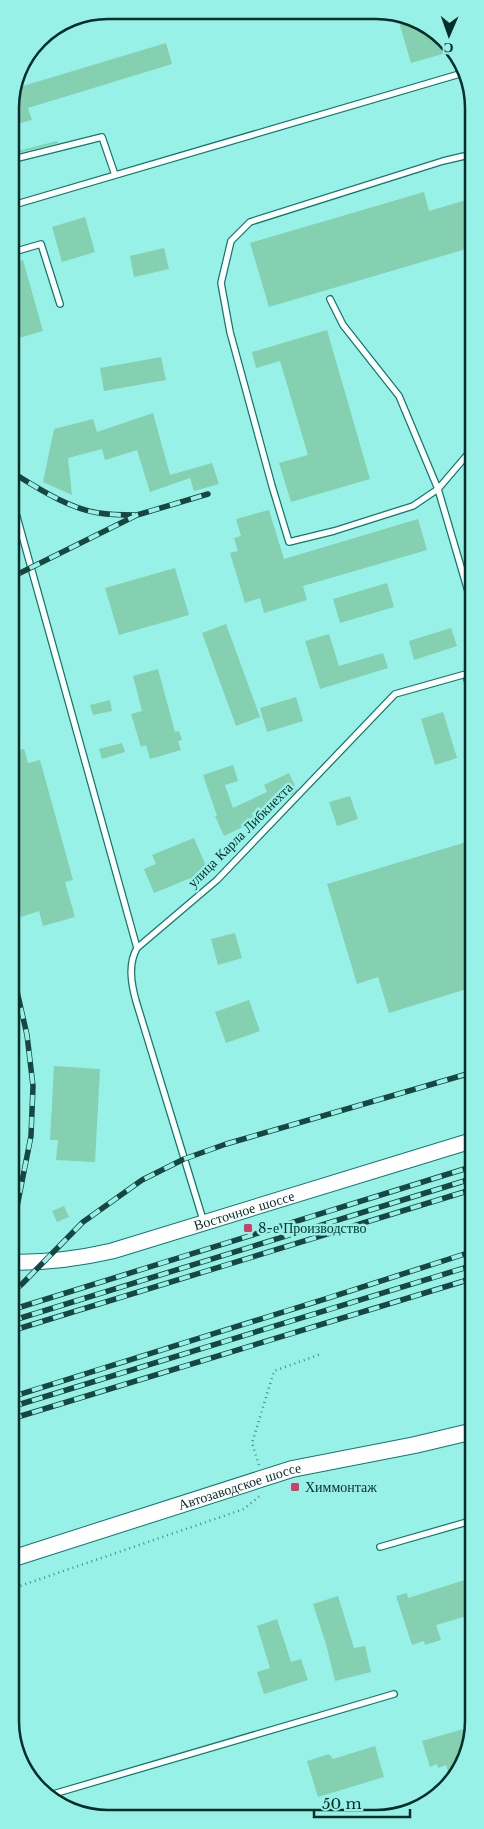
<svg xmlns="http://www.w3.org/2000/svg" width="484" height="1829" font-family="'Libre Baskerville',serif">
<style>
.building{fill:#85d0b0}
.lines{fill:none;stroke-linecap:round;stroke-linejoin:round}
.service-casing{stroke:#0f7970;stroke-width:8}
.tertiary-casing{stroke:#0f7970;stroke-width:17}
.secondary-casing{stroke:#0f7970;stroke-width:18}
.path{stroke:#47867f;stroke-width:2.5;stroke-dasharray:1 4;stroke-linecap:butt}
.service{stroke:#fff;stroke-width:5.5}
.tertiary{stroke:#fff;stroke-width:15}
.secondary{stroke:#fff;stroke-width:16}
.rail-casing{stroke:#184742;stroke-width:5.5}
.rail{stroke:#98f1e6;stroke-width:4;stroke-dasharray:11;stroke-linecap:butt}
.poi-dot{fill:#ce406c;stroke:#98f1e6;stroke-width:2}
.labels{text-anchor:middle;stroke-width:5;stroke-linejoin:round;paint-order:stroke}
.street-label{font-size:14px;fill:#052e2a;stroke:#98f1e6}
.poi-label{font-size:14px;fill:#052e2a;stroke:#98f1e6;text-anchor:start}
.rim{fill:none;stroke:#052e2a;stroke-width:2.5}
</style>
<rect width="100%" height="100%" fill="#98f1e6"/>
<!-- building -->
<path class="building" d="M396,12L449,43L453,51L411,63Z
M166,43L172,64L28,108L32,120L10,126V102L13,89Z
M57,141L58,143L10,155V153Z
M424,192L429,211L473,198V247L269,307L250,243Z
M85,217L95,252L62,262L52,227Z
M164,248L169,269L134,277L130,256Z
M23,260L43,331L19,338L10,306V264Z
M327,330L370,479L291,502L279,463L308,455L280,361L256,368L252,352Z
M161,357L166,380L104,391L100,368Z
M153,413L170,475L212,463L219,484L194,491L190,478L150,492L137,450L105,460L102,449L68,458L72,495L43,482L54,429L93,419L97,432Z
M269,510L284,559L418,519L427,550L303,586L307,600L264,613L260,598L245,603L230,553L238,551L234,538L241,536L236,519Z
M175,568L189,615L119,635L105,588Z
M387,583L394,607L340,623L333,599Z
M226,624L260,717L236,726L202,633Z
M451,628L457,646L414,660L409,641Z
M329,634L339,666L383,653L388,668L320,689L305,641Z
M158,669L175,732L179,731L182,740L178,741L181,750L150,759L146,745L141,747L131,714L142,711L133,676Z
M296,697L303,721L267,732L260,708Z
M110,700L112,711L93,715L90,705Z
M443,712L457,758L435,765L421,719Z
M122,743L125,752L102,759L99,749Z
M24,749L28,763L40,760L73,880L65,882L75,917L43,926L39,911L21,917L11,878L10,752Z
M233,765L238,781L225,785L233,808L267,792L264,785L289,773L297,790L293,794L252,813L255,821L224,836L215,816H217L203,775Z
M350,796L358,819L337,826L329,802Z
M194,838L208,871L154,893L144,869L156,864L152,855Z
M473,840V987L389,1013L378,977L357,984L327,884Z
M235,933L242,958L218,965L211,939Z
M249,1000L260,1031L226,1043L215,1012Z
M54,1066L100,1069L95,1162L56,1160L58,1140H50Z
M64,1206L69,1217L57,1222L52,1211Z
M474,1577V1614L436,1625L441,1640L425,1645L424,1641L412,1645L396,1596L407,1593L408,1598Z
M338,1596L354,1648L365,1646L371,1672L335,1681L326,1644L313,1604Z
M277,1619L291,1662L301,1659L308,1680L264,1694L257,1672L270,1668L257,1626Z
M474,1726L451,1781L446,1765L438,1768L437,1764L430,1767L422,1741Z
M375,1746L384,1777L318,1797L307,1761L329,1754L333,1759Z"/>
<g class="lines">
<defs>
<path id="service" d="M473,154L443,161L250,222L231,241L221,283L230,332L272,486L289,542L334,531L413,506L438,489L473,448
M10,160L102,137L115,175
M10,206L463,73
M10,253L41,244L60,304
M330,299L343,325L399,396L438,489L473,608
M10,492L137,948
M466,674L473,704
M11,1062L16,1076L11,1097
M204,1223L136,1001C131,983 128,964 137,948L217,880L395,694L473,672
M380,1547L474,1520
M50,1795L394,1694"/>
<g id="tertiary">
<path id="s1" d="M11,1262C46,1263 77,1259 112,1251L474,1140"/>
</g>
<g id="secondary">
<path id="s2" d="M11,1559L292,1469L415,1445L474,1431"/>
</g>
</defs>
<!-- service casing -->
<use href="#service" class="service-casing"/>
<!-- tertiary casing -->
<use href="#tertiary" class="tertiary-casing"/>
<!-- secondary casing -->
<use href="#secondary" class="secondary-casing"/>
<!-- path -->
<path class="path" d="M259,1465L252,1443L274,1371L321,1354
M11,1589L244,1509L262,1494"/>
<!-- service -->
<use href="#service" class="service"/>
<!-- tertiary -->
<use href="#tertiary" class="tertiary"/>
<!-- secondary -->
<use href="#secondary" class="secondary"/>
<defs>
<path id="rail" d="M10,471C36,487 69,509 99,513C111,515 123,515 135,515
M10,578L137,515L208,494
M11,965L27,1035L33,1086L31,1136L15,1217L11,1225
M11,1292L21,1285L83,1222L142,1180L184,1159L226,1144L474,1072
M11,1310L474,1166
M11,1321L474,1178
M11,1331L474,1189
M11,1397L328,1298L474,1251
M11,1407L474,1265
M11,1419L474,1278"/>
</defs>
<!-- rail casing -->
<use href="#rail" class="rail-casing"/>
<!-- rail -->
<use href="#rail" class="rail"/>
</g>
<!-- markers -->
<g class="poi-dot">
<rect x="243" y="1223" width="10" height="10" rx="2.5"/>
<rect x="290" y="1482" width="10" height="10" rx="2.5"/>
</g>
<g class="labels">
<!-- street labels -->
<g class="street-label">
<text transform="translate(240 835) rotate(-45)" y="5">улица Карла Либкнехта</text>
<text dy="5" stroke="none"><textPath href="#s1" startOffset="240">Восточное шоссе</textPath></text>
<text dy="5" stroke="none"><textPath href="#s2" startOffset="240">Автозаводское шоссе</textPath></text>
</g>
<!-- poi labels -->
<g class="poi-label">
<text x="258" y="1233">8-е Производство</text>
<text x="305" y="1492">Химмонтаж</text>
</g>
</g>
<!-- crop -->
<path d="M0 0H484V1829H0ZM108 19H376A89 89 0 0 1 465 108V1721A89 89 0 0 1 376 1810H108A89 89 0 0 1 19 1721V108A89 89 0 0 1 108 19Z" fill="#98f1e6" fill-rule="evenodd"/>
<path class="rim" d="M108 19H376A89 89 0 0 1 465 108V1721A89 89 0 0 1 376 1810H108A89 89 0 0 1 19 1721V108A89 89 0 0 1 108 19Z"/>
<!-- north arrow -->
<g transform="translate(449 35) rotate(182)" stroke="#98f1e6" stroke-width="4" paint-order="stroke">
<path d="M0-4L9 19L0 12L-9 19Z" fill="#052e2a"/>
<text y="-8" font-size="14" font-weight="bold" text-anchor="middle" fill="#052e2a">С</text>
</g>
<!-- scale -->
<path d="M314 1809v8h96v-8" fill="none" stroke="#052e2a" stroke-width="2.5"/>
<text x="322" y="1809" font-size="15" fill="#052e2a" stroke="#98f1e6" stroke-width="4" paint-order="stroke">50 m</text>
</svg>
